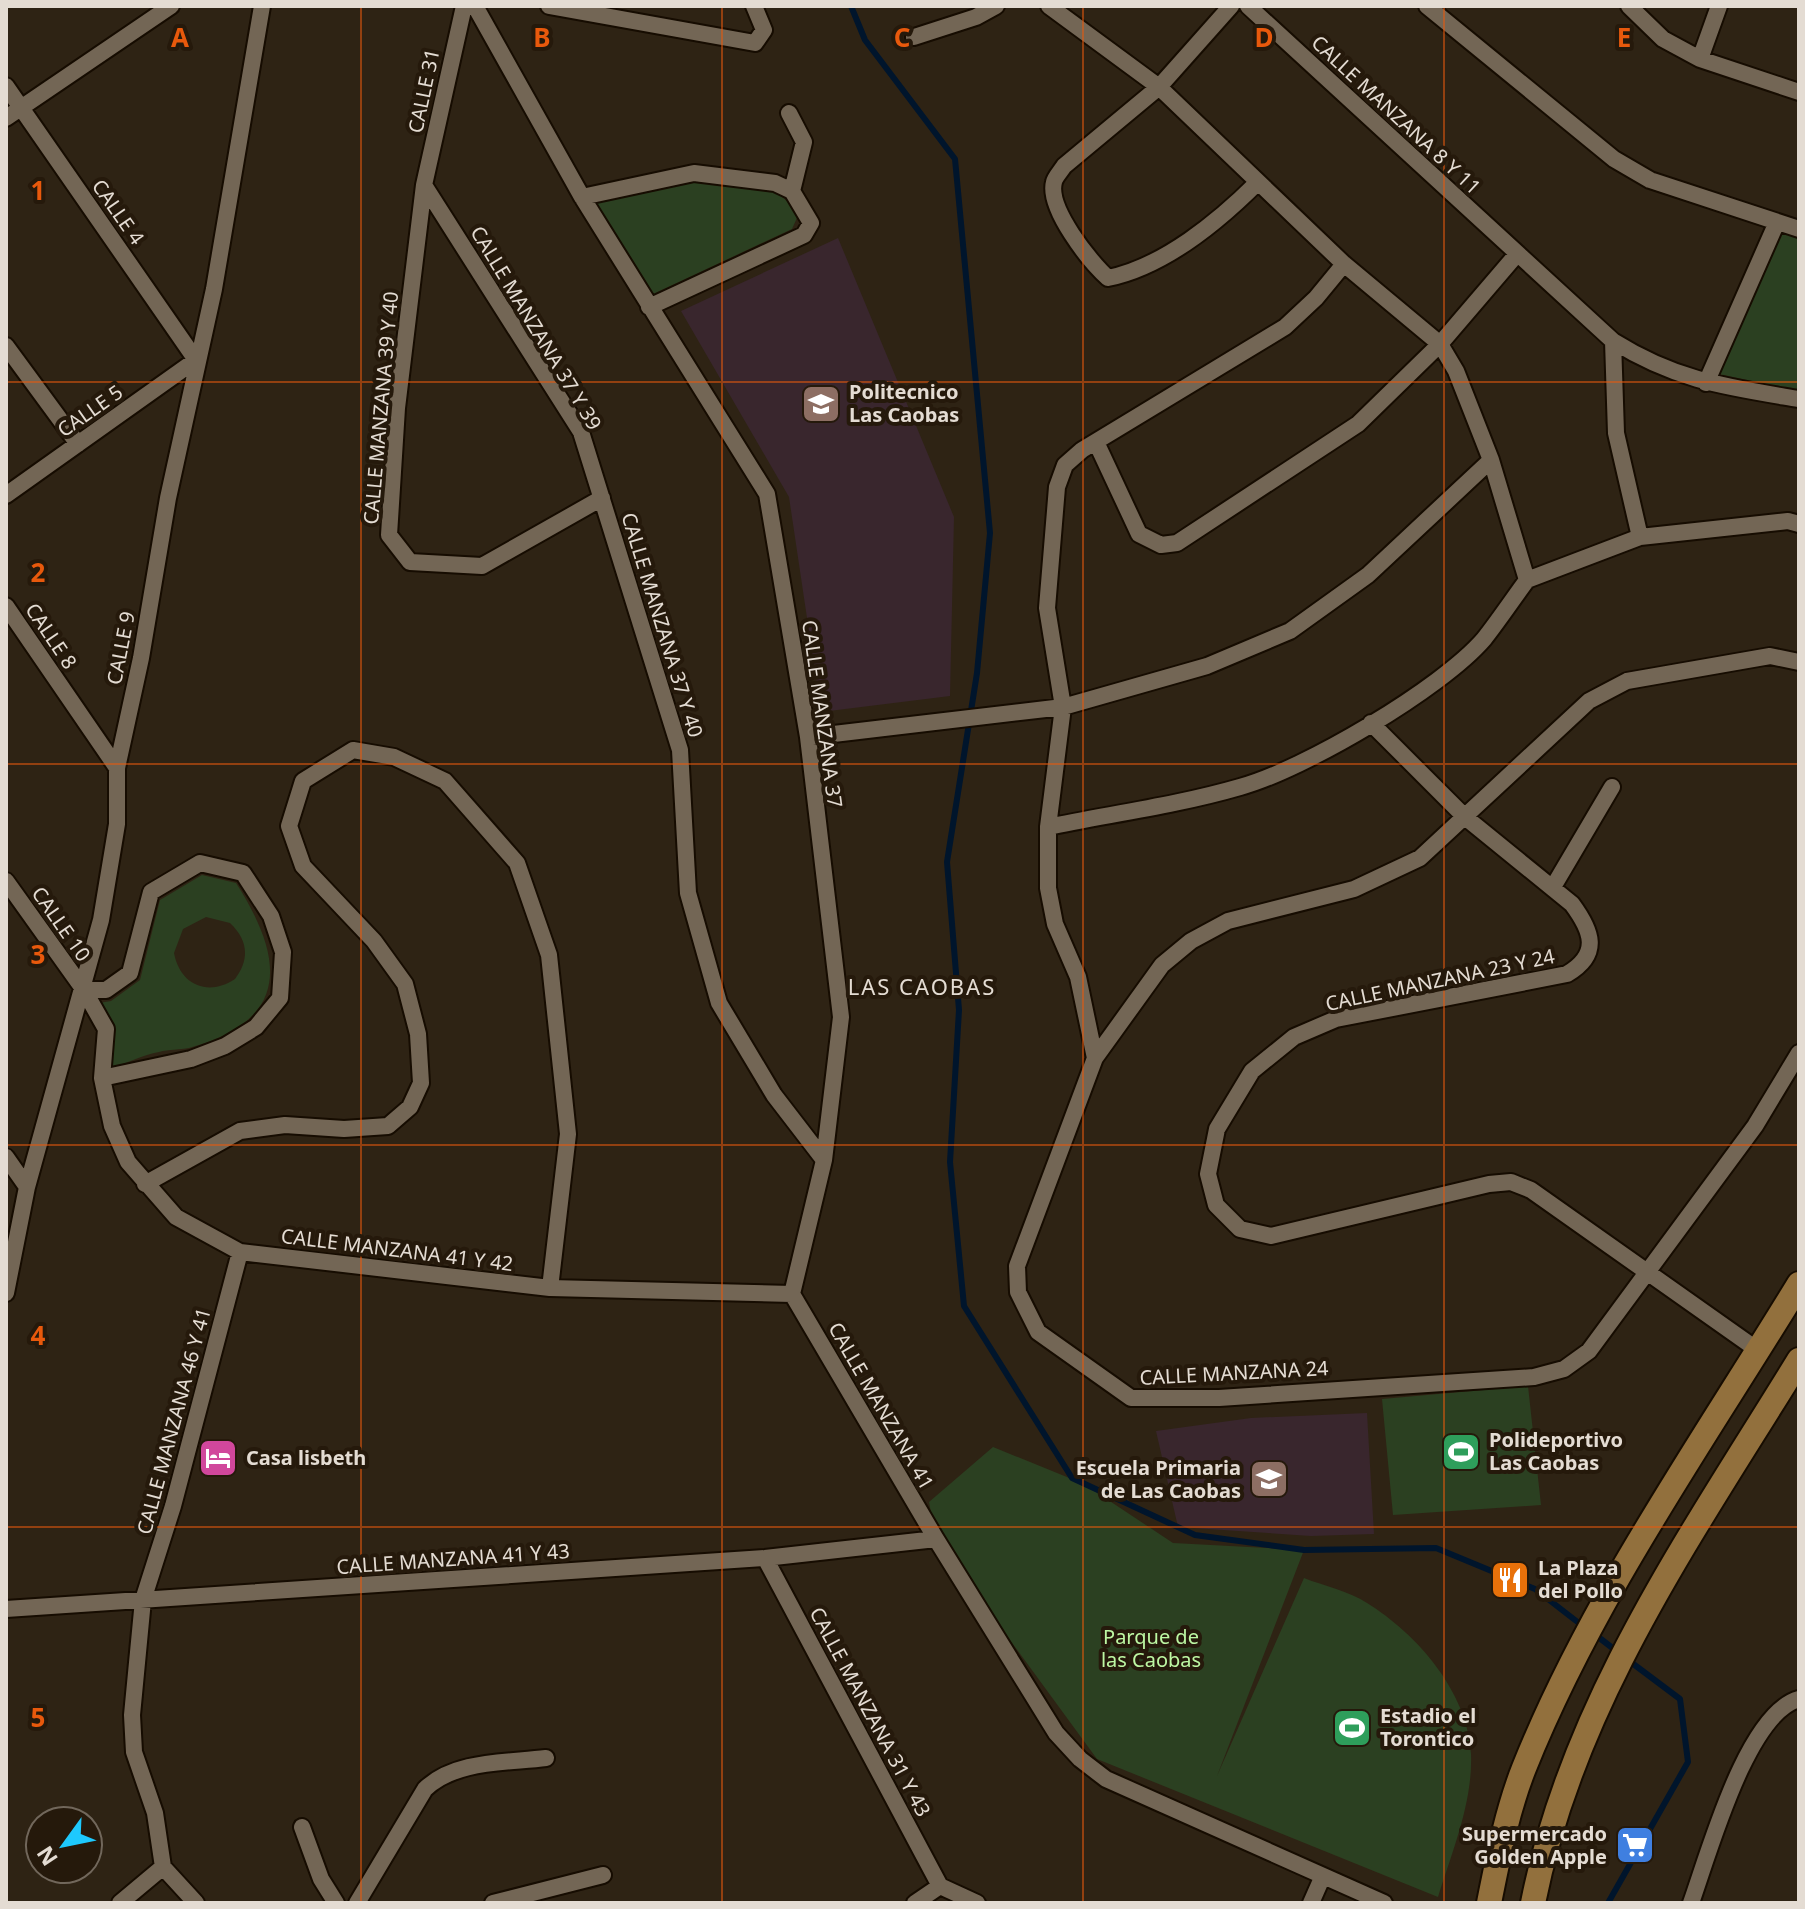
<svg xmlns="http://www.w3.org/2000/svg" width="1805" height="1909" font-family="'Noto Sans',sans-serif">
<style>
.education{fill:#39262d}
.green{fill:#2b4021;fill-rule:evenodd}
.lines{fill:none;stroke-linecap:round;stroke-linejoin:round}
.stream{stroke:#00152c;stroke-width:6}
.street-casing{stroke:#160c01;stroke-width:20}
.primary-casing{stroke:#160c01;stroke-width:28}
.street{stroke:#736655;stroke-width:16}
.primary{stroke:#92703d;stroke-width:24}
.grid{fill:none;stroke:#e8590c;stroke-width:2;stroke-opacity:0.55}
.labels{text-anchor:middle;stroke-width:8;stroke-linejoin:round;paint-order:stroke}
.street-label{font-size:20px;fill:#e4dcd3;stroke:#25190b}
.poi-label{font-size:20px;font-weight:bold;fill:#e4dcd3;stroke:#25190b;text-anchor:start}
.park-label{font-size:20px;fill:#bdf7a3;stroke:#25190b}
.neighbourhood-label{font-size:22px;letter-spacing:2px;fill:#e4dcd3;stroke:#25190b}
.grid-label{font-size:26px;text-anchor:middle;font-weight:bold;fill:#e8590c;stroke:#25190b;stroke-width:8;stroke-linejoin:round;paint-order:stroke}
</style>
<rect width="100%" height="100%" fill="#2e2314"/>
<!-- education -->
<path class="education" d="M838,238L954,517L950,696L821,712L789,497L681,311Z
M1367,1413L1374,1534L1311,1536L1178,1527L1156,1431L1251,1418Z"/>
<!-- green -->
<path class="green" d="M691,176L773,190L800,211L792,229L651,295L595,203Z
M1782,227L1799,233V391L1719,374Z
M202,875L236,883C284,958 292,1020 189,1048C180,1050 169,1049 159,1052C143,1055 127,1063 112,1068L113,1028L99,1003L111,1001L140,980L160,900ZM206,917L230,923C248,940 250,959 235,979C208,997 180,985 174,953L183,929Z
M1528,1386L1541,1505L1393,1515L1382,1399Z
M993,1447L1084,1484L1173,1543L1304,1550L1217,1776L1304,1578C1324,1586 1349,1591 1367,1603C1417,1634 1468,1692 1471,1754C1473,1802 1452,1852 1438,1897L1097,1759L936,1539L929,1502Z"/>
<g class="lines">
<!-- stream -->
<path class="stream" d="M851,6L865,40L955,159L990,533L977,673L947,862L959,1010L950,1162L964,1306L1072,1478L1195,1535L1304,1550L1436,1548L1535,1589L1584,1627
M1593,1633L1619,1653
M1608,1903L1688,1762L1680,1699L1628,1660"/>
<defs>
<path id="street" d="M464,6L424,185L397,408L389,535L410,562L482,566L602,498
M475,6L582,197L767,494L808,737L841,1017L824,1160L792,1294
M549,6L755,43L764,30L754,6
M1049,6L1159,87L1344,264L1440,344L1456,371L1491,460L1527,580
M1231,6L1159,87L1064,166C1061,171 1055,177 1054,182C1047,208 1090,262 1108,278C1163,267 1219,221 1258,182
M1248,6L1613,341C1677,381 1727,387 1799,399
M1427,6L1614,159L1650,180L1799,229
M1629,6L1663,39L1700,59L1799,92
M914,37L976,17L996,6
M1700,59L1719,6
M6,86L196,360L6,495
M789,113L804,142L792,191
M6,118L171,6
M424,185L581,432L680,750L688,893L719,1003L774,1095L824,1160
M582,197L694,173L775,183L792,191L811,223L804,235L649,307
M1613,341L1616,433L1640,537
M6,346L78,444
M1706,383L1777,222
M1096,442L1139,534L1161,545L1177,543L1358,424L1440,344L1517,254
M1527,580L1640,537L1788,521L1799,524
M6,606L117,768
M1799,662L1770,656L1627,681L1589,701L1420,858L1354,889L1228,921L1191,941L1162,965L1095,1058L1017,1266L1018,1292L1038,1332L1131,1398H1219L1534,1377L1564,1369L1589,1351L1755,1126L1799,1053
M1371,723L1465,817L1572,904C1592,931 1601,954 1567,974L1336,1019L1294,1037L1252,1071L1217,1129L1208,1174L1216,1205L1240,1229L1271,1236L1489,1184L1511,1182L1531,1190L1759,1351
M808,737L1063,707L1207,666L1290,631L1368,575L1491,460
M1048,827C1111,814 1178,805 1240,787C1303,770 1441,689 1484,639C1499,620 1513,599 1527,580
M6,881L84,990L106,1029L102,1078L112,1126L128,1162L176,1217L240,1252L550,1288L792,1294
M1553,887L1612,787
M84,990H106L130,973L151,892L200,863L243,873L271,916L283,952L280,998L256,1027L225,1046L191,1059L102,1078
M1095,1058L1078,977L1055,924L1048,888V827L1063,707L1047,608L1057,487L1065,465L1082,450L1285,327L1316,298L1344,264
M6,1157L27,1187
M145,1184L240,1131L285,1125L344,1129L388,1126L410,1107L421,1083L418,1034L405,984L374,941L303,866L289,826L303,781L353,750L394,757L445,781L517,863L549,955L568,1134L550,1288
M6,1293L27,1187L101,920L117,824V768L141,658L168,498L214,289L262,6
M792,1294L936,1539L1056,1733L1080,1759L1106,1779L1384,1903
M765,1558L940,1886
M6,1609L765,1558L936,1539
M302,1827L321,1879L336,1903
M163,1867L155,1813L134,1752L132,1715L143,1600L173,1506L240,1252
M163,1867L196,1903
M940,1886L977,1903
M120,1903L163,1867
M357,1903L425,1789C455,1760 506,1763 546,1758
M493,1903L603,1875
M915,1903L940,1886
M1311,1903L1322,1878
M1691,1903C1709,1853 1747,1713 1799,1699"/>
<path id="primary" d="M1489,1903C1498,1858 1507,1811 1524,1768C1592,1598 1704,1440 1799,1284
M1533,1903C1573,1701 1693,1533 1799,1360"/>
</defs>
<!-- street casing -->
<use href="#street" class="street-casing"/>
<!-- primary casing -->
<use href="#primary" class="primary-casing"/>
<!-- street -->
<use href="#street" class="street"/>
<!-- primary -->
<use href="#primary" class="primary"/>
</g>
<!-- grid -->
<path class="grid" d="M361,6V1903M722,6V1903M1083,6V1903M1444,6V1903M6,382H1799M6,764H1799M6,1145H1799M6,1527H1799"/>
<!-- icons -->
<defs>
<symbol id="university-square" viewBox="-11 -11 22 22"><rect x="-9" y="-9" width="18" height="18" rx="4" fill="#8d6e63" stroke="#25190b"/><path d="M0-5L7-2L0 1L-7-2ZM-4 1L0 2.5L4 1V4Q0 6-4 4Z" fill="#fff"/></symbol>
<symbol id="stadium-square" viewBox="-11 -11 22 22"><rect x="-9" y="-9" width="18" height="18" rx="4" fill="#2e9e5b" stroke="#25190b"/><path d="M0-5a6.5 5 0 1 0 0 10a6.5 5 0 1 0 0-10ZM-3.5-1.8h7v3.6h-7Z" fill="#fff"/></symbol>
<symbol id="hotel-square" viewBox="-11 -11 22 22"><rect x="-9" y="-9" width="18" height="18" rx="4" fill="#d1479c" stroke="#25190b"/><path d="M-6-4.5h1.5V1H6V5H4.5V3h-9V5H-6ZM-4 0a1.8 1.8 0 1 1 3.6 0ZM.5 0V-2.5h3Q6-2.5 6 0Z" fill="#fff"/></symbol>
<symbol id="school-square" viewBox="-11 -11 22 22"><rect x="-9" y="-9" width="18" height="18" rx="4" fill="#8d6e63" stroke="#25190b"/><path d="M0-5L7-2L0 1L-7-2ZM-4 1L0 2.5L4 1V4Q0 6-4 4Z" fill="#fff"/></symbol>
<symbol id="restaurant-square" viewBox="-11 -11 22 22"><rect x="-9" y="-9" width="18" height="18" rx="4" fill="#e8710a" stroke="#25190b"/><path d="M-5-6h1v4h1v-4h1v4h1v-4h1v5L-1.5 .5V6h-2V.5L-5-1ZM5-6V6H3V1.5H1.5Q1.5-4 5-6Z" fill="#fff"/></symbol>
<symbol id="supermarket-square" viewBox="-11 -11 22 22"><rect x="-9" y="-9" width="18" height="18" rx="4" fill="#3f7fe0" stroke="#25190b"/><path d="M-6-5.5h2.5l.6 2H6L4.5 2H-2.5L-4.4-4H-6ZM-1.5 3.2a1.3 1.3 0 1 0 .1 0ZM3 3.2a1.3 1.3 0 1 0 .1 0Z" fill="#fff"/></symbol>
</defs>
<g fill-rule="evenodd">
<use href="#university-square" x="799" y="382" width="44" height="44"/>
<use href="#stadium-square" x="1439" y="1430" width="44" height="44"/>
<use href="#hotel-square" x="196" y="1436" width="44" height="44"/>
<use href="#school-square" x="1247" y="1457" width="44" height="44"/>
<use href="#restaurant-square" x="1488" y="1558" width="44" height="44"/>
<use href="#stadium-square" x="1330" y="1706" width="44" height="44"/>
<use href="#supermarket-square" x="1613" y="1823" width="44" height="44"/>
</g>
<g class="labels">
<!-- street labels -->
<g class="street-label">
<text transform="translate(424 91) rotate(-78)" y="7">CALLE 31</text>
<text transform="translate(1396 115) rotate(43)" y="7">CALLE MANZANA 8 Y 11</text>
<text transform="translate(118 212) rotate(55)" y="7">CALLE 4</text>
<text transform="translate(536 328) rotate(59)" y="7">CALLE MANZANA 37 Y 39</text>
<text transform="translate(381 408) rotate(-85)" y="7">CALLE MANZANA 39 Y 40</text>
<text transform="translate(90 411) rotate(-35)" y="7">CALLE 5</text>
<text transform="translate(662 625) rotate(73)" y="7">CALLE MANZANA 37 Y 40</text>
<text transform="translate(51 636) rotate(56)" y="7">CALLE 8</text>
<text transform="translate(121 648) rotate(-79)" y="7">CALLE 9</text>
<text transform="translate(822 714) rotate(82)" y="7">CALLE MANZANA 37</text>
<text transform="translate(61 924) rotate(55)" y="7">CALLE 10</text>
<text transform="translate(1440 980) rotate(-12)" y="7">CALLE MANZANA 23 Y 24</text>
<text transform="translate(397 1250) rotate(7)" y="7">CALLE MANZANA 41 Y 42</text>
<text transform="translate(1234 1373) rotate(-3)" y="7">CALLE MANZANA 24</text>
<text transform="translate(881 1406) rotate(60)" y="7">CALLE MANZANA 41</text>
<text transform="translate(174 1421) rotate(-75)" y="7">CALLE MANZANA 46 Y 41</text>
<text transform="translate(453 1559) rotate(-4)" y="7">CALLE MANZANA 41 Y 43</text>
<text transform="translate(870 1712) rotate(62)" y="7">CALLE MANZANA 31 Y 43</text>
</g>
<!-- poi labels -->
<g class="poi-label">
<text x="849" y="399">Politecnico<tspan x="849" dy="23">Las Caobas</tspan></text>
<text x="1489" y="1447">Polideportivo<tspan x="1489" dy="23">Las Caobas</tspan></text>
<text x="246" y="1465">Casa lisbeth</text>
<text x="1241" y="1475" text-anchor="end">Escuela Primaria<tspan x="1241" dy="23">de Las Caobas</tspan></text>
<text x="1538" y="1575">La Plaza<tspan x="1538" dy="23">del Pollo</tspan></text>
<text x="1380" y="1723">Estadio el<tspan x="1380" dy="23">Torontico</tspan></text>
<text x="1607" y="1841" text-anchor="end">Supermercado<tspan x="1607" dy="23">Golden Apple</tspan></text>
</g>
<!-- park labels -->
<g class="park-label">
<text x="1151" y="1644">Parque de<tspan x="1151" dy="23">las Caobas</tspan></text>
</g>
<!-- neighbourhood labels -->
<g class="neighbourhood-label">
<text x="922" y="995">LAS CAOBAS</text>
</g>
</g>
<g class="grid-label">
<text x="180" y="47">A</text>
<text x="542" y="47">B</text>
<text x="902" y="47">C</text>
<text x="1264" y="47">D</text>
<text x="1624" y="47">E</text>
<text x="38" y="200">1</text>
<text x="38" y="582">2</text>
<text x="38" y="964">3</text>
<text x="38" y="1345">4</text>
<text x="38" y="1727">5</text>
</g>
<!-- border -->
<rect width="1805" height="1909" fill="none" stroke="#e4dcd3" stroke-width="16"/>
<!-- north arrow -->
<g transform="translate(64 1845) rotate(237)"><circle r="38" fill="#25190b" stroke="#71675b" stroke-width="2"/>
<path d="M0-6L14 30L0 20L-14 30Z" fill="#1ec9fd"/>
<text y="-12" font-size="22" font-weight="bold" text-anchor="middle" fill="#e4dcd3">N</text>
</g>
</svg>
